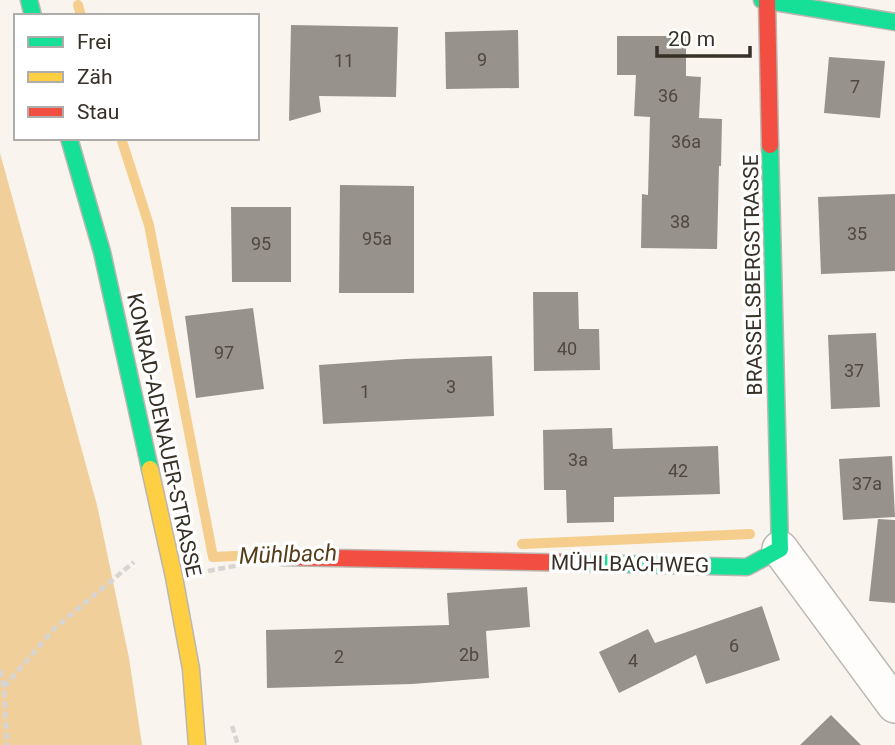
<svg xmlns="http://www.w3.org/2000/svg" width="895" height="745" font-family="Roboto,sans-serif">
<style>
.forest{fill:#f0cf9b}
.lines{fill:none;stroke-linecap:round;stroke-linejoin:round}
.stream{stroke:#f5cd8c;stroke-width:10}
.building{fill:#97928b}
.street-casing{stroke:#bbb6af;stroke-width:38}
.fast-casing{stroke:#bbb6af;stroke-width:19}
.slow-casing{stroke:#bbb6af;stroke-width:19}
.jam-casing{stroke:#bbb6af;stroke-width:19}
.path{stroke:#d7d4d1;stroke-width:4.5;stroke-dasharray:7 3.5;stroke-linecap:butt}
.street{stroke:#fefdfc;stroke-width:35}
.fast{stroke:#16e098;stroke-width:16}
.slow{stroke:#ffcf43;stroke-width:16}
.jam{stroke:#f24e42;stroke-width:16}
.labels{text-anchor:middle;stroke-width:7;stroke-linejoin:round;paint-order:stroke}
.number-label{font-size:18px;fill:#4e4840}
.street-label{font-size:21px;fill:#363027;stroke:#fff}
.water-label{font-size:23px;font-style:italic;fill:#553e19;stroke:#fff}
</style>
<rect width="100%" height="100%" fill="#f9f4ed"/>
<!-- forest -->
<path class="forest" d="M0,153L97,505L129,658L142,745H0Z"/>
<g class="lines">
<!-- stream -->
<path class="stream" d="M78,5L81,16
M121,138L149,225L213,557L277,554
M522,544L750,534"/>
</g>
<!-- building -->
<path class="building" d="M291,25L398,27L396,97L319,96L321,112L289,121Z
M518,30L519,88L446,89L445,32Z
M617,36H686V76L701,77L699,118L722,119L721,166H719L717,249L641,248L642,194L648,195L650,117L634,116L636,75H617Z
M829,57L885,61L880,118L824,113Z
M340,185L414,186V293H339Z
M895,194V271L821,274L818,197Z
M231,207H291V282H232Z
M533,292H578L579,329H599L600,370L534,371Z
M253,308L264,389L196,398L185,316Z
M876,333L880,407L831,409L828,335Z
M492,356L494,416L323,424L319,365L405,359Z
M612,428L613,449L718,446L720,494L614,497V522L567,523L566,490H544L543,430Z
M892,456L895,517L843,520L839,459Z
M878,519L895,520V603L869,601Z
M527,587L530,627L486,631L489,678L412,684L267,688L266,630L449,625L447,593Z
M762,606L780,660L706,684L696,655L619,693L599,652L648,629L655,643Z
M831,715L861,745H800Z"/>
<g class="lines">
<defs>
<path id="street" d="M780,549L895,705"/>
<path id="fast" d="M29,0L33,16
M762,0L895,22
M69,138L102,252L150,469
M581,563L747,567L780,549L770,145"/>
<path id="slow" d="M150,469L174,577L191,669L197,745"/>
<path id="jam" d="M767,0L770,145
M283,557L581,563"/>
</defs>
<!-- street casing -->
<use href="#street" class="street-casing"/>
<!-- fast casing -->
<use href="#fast" class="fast-casing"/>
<!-- slow casing -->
<use href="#slow" class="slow-casing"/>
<!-- jam casing -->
<use href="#jam" class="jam-casing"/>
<!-- path -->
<path class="path" d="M208,571L251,563
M0,670L4,687L7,745
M4,687L55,628L134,562
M232,726L238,745"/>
<!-- street -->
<use href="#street" class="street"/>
<!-- fast -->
<use href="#fast" class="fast"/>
<!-- slow -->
<use href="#slow" class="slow"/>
<!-- jam -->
<use href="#jam" class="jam"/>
</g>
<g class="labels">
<!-- number labels -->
<g class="number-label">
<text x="482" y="66">9</text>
<text x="344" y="67">11</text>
<text x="855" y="93">7</text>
<text x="668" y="102">36</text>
<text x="686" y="148">36a</text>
<text x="680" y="228">38</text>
<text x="857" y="240">35</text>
<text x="377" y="245">95a</text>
<text x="261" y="250">95</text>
<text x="567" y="355">40</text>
<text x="224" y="359">97</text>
<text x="854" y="377">37</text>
<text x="451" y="393">3</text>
<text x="365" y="398">1</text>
<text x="578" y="466">3a</text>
<text x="678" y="477">42</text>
<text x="867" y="490">37a</text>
<text x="734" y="652">6</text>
<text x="469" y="661">2b</text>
<text x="339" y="663">2</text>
<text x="633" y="667">4</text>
</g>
<!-- street labels -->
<g class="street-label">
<text transform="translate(753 275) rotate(-91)" y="7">BRASSELSBERGSTRASSE</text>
<text transform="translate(164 435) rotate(78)" y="7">KONRAD-ADENAUER-STRASSE</text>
<text transform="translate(630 564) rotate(1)" y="7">MÜHLBACHWEG</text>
</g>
<!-- water labels -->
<g class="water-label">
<text transform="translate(288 554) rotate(-2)" y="8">Mühlbach</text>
</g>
</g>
<!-- legend -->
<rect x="14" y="14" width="245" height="126" fill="#ffffff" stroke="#afaca9" stroke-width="2"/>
<rect x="28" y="37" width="35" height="10" fill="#16e098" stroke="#afaca9" stroke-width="2"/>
<text x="77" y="49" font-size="21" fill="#363027">Frei</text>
<rect x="28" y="72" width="35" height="10" fill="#ffcf43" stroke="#afaca9" stroke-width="2"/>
<text x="77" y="84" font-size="21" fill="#363027">Zäh</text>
<rect x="28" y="107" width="35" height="10" fill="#f24e42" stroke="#afaca9" stroke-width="2"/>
<text x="77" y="119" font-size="21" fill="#363027">Stau</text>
<!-- scale -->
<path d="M657 46v10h93v-10" fill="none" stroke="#363027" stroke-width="3.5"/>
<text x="668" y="46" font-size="21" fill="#363027" stroke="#ffffff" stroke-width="5" paint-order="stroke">20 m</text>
</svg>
